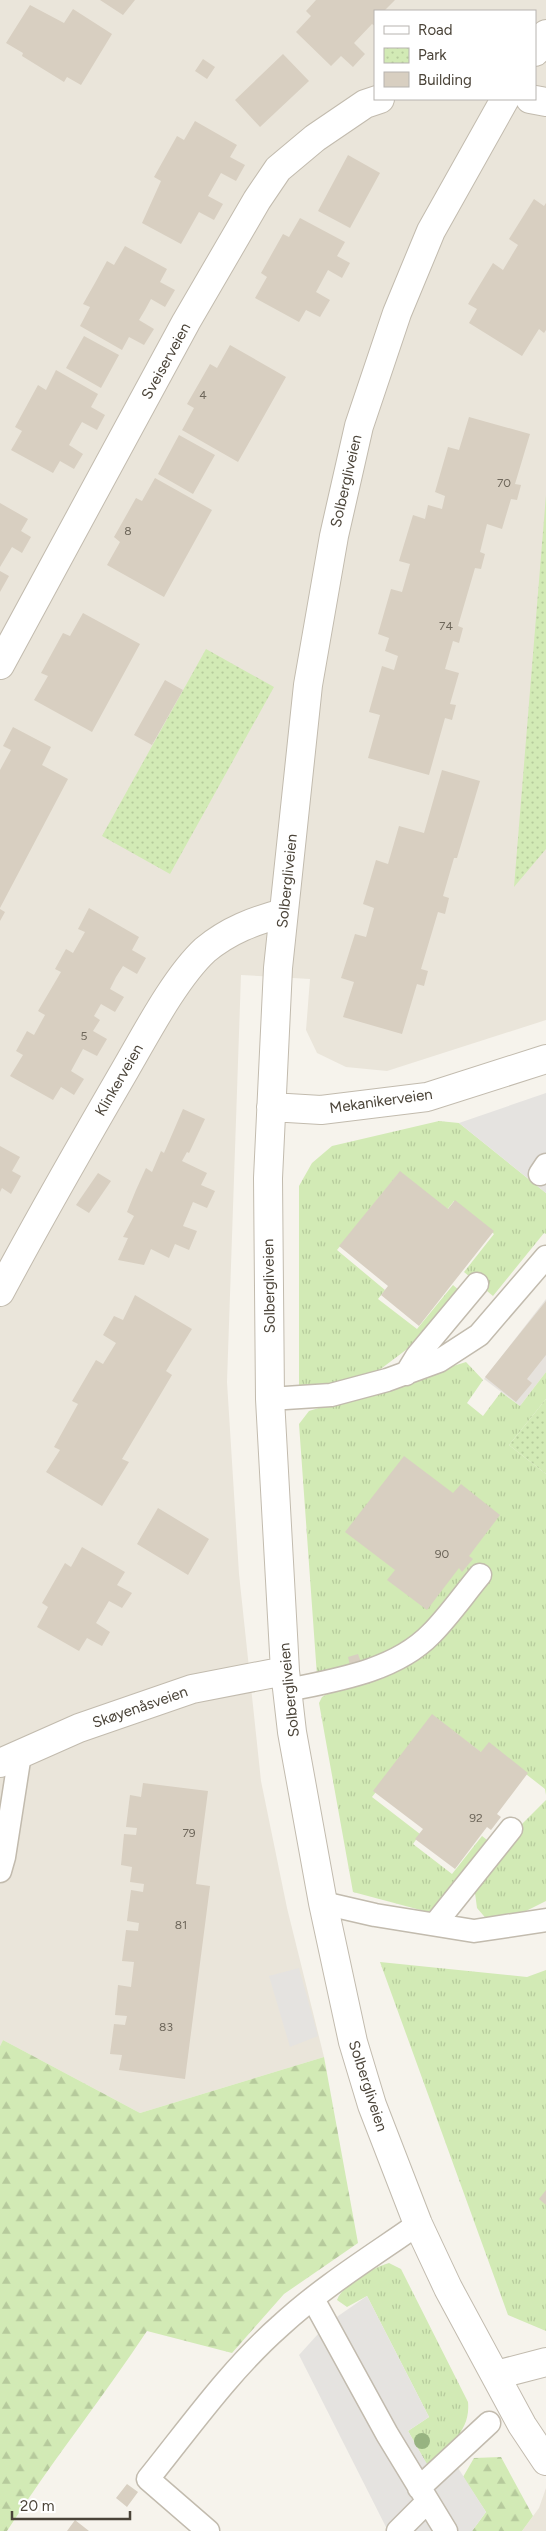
<svg xmlns="http://www.w3.org/2000/svg" width="546" height="2531" font-family="Figtree,sans-serif">
<style>
.residential{fill:#eae5da;fill-rule:evenodd}
.industrial{fill:#e6e2dd}
.grass{fill:url(#grass-tufts)}
.forest{fill:url(#forest-firs)}
.park{fill:url(#park-dots)}
.parking{fill:#e5e3e0}
.building{fill:#d8cfc1}
.lines{fill:none;stroke-linecap:round;stroke-linejoin:round}
.service-casing{stroke:#c2bbae;stroke-width:25}
.minor-casing{stroke:#c2bbae;stroke-width:30}
.service{stroke:#fff;stroke-width:22}
.minor{stroke:#fff;stroke-width:28}
.tree{fill:#97b381}
.labels{text-anchor:middle;stroke-width:4.5;stroke-linejoin:round;paint-order:stroke}
.number-label{font-size:12px;fill:#6e675b}
.street-label{font-size:15px;fill:#4b4439;stroke:#fff}
</style>
<defs>
<pattern id="grass-tufts" width="24" height="20" patternUnits="userSpaceOnUse" patternTransform="scale(1.25)"><rect width="24" height="20" fill="#d2eab5"/><path d="M3 7l-1-3M5 7V3M7 7l1-3M15 17l-1-3M17 17v-4M19 17l1-3" fill="none" stroke="#b6ca9c"/></pattern>
<pattern id="forest-firs" width="22" height="20" patternUnits="userSpaceOnUse" patternTransform="scale(1.25)"><rect width="22" height="20" fill="#d2eab5"/><path d="M5 1l3.5 6h-7zM16 11l3.5 6h-7z" fill="#b6ca9c"/></pattern>
<pattern id="park-dots" width="8" height="8" patternUnits="userSpaceOnUse" patternTransform="scale(1.25)"><rect width="8" height="8" fill="#d2eab5"/><path d="M2 2h.1M6 6h.1" fill="none" stroke="#b6ca9c" stroke-width="1.8" stroke-linecap="round"/></pattern>
</defs>
<rect width="100%" height="100%" fill="#f6f3ec"/>
<!-- residential -->
<path class="residential" d="M0,0H546V1020L387,1071L346,1067L317,1053L306,1030L310,979L241,975L227,1382L239,1574L261,1781L287,1908L324,2057L140,2113L3,2040L0,2046ZM375,11H535V99H375Z
M546,2488V2531H522L539,2508Z"/>
<!-- industrial -->
<path class="industrial" d="M546,1299V1372L520,1406L484,1379Z"/>
<!-- grass -->
<path class="grass" d="M439,1121L459,1123L546,1193V1234L544,1233L493,1296L464,1272L494,1234L454,1201L446,1211L398,1174L337,1250L385,1290L378,1299L417,1329L453,1285L460,1291L427,1334L382,1368L351,1383L299,1390V1186L312,1163L332,1146Z
M466,1362L483,1380L467,1403L483,1416L501,1392L520,1406L546,1372V1399L509,1445L546,1474V1795L545,1789L489,1745L482,1753L434,1717L372,1797L420,1834L413,1844L452,1874L482,1836L491,1843L441,1905L428,1912L353,1892L319,1703L322,1697L329,1693L384,1678L439,1640L491,1575L476,1564L423,1630L385,1656L317,1676L299,1424L309,1411Z
M546,1800V1901L508,1920L489,1922L477,1908L475,1893L517,1838L514,1832Z
M380,1962L527,1977L546,1970V2331L508,2315Z
M389,2263L401,2269L468,2402C471,2432 447,2448 427,2465L408,2431L429,2417L367,2296L347,2307L337,2300C342,2285 374,2267 389,2263Z"/>
<!-- forest -->
<path class="forest" d="M3,2040L140,2113L324,2057L358,2243L284,2294L232,2353L147,2331C102,2399 51,2462 7,2531H0V2046Z
M501,2457L533,2516L522,2531H472L486,2512L463,2477L474,2458Z"/>
<!-- park -->
<path class="park" d="M546,495V849L514,887Z
M206,649L274,687L170,874L102,836Z
M546,1399V1474L509,1445Z"/>
<!-- parking -->
<path class="parking" d="M546,1093V1193L459,1123Z
M299,1968L318,2036L290,2047L269,1976Z
M367,2296L429,2417L408,2431L427,2464L446,2449L486,2512L472,2531H388L299,2355L328,2323Z"/>
<!-- building -->
<path class="building" d="M100,0H135L123,15Z
M316,0H395L384,11H375V26L372,24L354,43L365,54L353,67L341,56L331,66L296,32L311,16L306,11Z
M30,5L64,23L73,9L112,34L81,85L67,77L64,82L22,56L23,53L6,43Z
M283,54L309,81L260,127L235,100Z
M203,59L215,67L207,79L195,71Z
M195,121L237,145L230,157L245,165L236,181L221,173L208,196L223,204L214,220L199,212L181,244L142,223L161,181L154,177L177,136L184,140Z
M348,155L380,173L350,228L318,211Z
M534,199L544,206L546,203V330L544,333L539,329L522,356L469,323L477,309L468,304L493,263L503,270L518,245L509,239Z
M300,218L345,242L337,256L350,263L342,278L328,270L316,292L330,300L320,317L306,310L299,322L255,298L267,277L261,273L283,234L289,237Z
M125,246L167,269L160,282L175,290L165,307L151,299L145,310L139,320L154,329L144,345L129,337L122,350L80,326L90,307L83,304L95,283L107,261L114,265Z
M84,336L119,355L101,388L66,368Z
M230,345L286,377L238,462L182,430L194,408L187,404L210,364L217,368Z
M56,370L98,394L91,407L105,415L97,430L82,422L75,434L69,445L83,454L74,469L60,461L53,473L11,450L22,431L15,427L38,385L46,390Z
M469,417L530,434L515,484L521,485L517,500L511,499L502,529L487,524L480,552L485,554L481,569L475,568L458,626L463,628L459,643L453,641L445,669L459,673L450,704L456,705L452,720L445,718L429,775L368,758L380,715L369,712L382,666L394,670L398,656L385,651L389,638L378,634L391,589L402,592L410,564L399,561L413,515L425,519L428,505L442,509L445,496L435,492L448,447L459,450Z
M179,435L215,455L193,494L158,474Z
M155,478L212,510L164,597L107,565L120,542L114,537L136,498L142,501Z
M0,503L28,519L21,531L31,537L22,553L12,547L0,567Z
M0,571L9,576L0,592Z
M83,613L140,644L92,732L34,700L48,676L41,673L63,633L70,636Z
M165,680L183,690L152,745L134,735Z
M13,727L51,747L42,765L68,779L0,908V770L11,750L3,746Z
M442,770L480,781L457,858H454L443,896L449,898L445,914L438,912L421,969L428,971L424,986L417,984L402,1034L343,1017L354,982L341,978L355,934L366,937L374,908L363,904L376,860L388,864L399,826L424,833Z
M89,908L139,937L132,950L146,958L137,974L123,966L116,977L110,989L124,997L115,1012L101,1004L94,1016L100,1020L93,1031L107,1039L97,1056L83,1049L71,1071L84,1079L74,1095L61,1087L53,1100L10,1076L23,1055L16,1051L27,1031L34,1035L45,1015L38,1011L61,972L55,969L66,949L73,953L85,932L78,929Z
M0,909L5,912L0,921Z
M183,1109L205,1119L189,1153L187,1152L182,1161L207,1173L201,1185L215,1191L207,1208L193,1202L183,1226L197,1231L189,1250L175,1244L169,1258L151,1249L144,1265L118,1260L128,1238L123,1237L134,1216L127,1212L136,1190L146,1168L152,1172L161,1151L164,1153Z
M0,1146L20,1157L12,1171L21,1176L11,1194L2,1188L0,1192Z
M400,1171L448,1209L455,1200L494,1231L419,1326L381,1295L388,1286L339,1246Z
M98,1173L111,1181L89,1213L76,1205Z
M135,1295L192,1329L166,1371L172,1375L122,1459L129,1462L102,1506L46,1472L60,1450L54,1447L78,1404L72,1401L96,1360L103,1364L116,1343L103,1335L114,1316L123,1320Z
M546,1301V1355L527,1379L532,1383L516,1402L485,1377Z
M404,1456L453,1493L461,1484L500,1515L469,1556L473,1559L462,1572L459,1568L427,1610L387,1580L395,1570L345,1532Z
M158,1508L209,1539L188,1575L137,1544Z
M82,1547L125,1572L117,1585L132,1593L122,1608L109,1601L96,1623L110,1632L102,1646L87,1638L79,1651L37,1627L48,1607L42,1603L65,1563L71,1567Z
M358,1654L361,1662L350,1665L348,1657Z
M432,1714L481,1752L489,1742L528,1773L497,1814L501,1817L491,1830L487,1827L455,1869L415,1839L423,1829L373,1791Z
M143,1783L208,1791L196,1884L210,1886L185,2079L119,2070L122,2055L110,2054L114,2024L125,2025L127,2016L115,2015L118,1985L131,1987L134,1962L122,1961L126,1930L138,1931L139,1923L127,1921L131,1890L143,1892L144,1884L130,1882L132,1867L121,1865L124,1834L136,1835L137,1828L126,1827L130,1795L141,1797Z
M546,2190V2205L539,2199Z
M127,2484L138,2492L127,2507L116,2498Z
M75,2520L89,2531H67Z"/>
<g class="lines">
<defs>
<path id="service" d="M540,1174L546,1165
M406,1374L417,1356L477,1284
M270,1399L331,1395L387,1380L439,1361L479,1335L546,1257
M288,1690C336,1680 395,1671 431,1634C449,1616 464,1594 480,1575
M0,1871L4,1857L20,1754
M323,1903L375,1915L474,1931L546,1920
M435,1924L511,1829
M313,2299L387,2434L446,2531
M419,2488L489,2423
M208,2531L148,2479C190,2427 230,2370 280,2326C322,2287 371,2257 418,2224
M398,2531L427,2502"/>
<path id="minor" d="M535,52L546,34
M505,99L431,231L397,313L359,426L334,536L308,685L278,968L268,1178L270,1399L285,1671L292,1732L323,1903L353,2042L372,2105L418,2224L448,2288L522,2425L546,2461
M530,99L546,102
M0,665L186,322L257,200L278,169L315,138L365,104L380,99
M271,1107L321,1110L427,1097L546,1059
M0,1292C40,1217 82,1144 125,1070C146,1034 175,978 205,950C229,930 254,921 283,913
M0,1763L79,1728L192,1689L285,1671
M496,2375L546,2362"/>
</defs>
<!-- service casing -->
<use href="#service" class="service-casing"/>
<!-- minor casing -->
<use href="#minor" class="minor-casing"/>
<!-- service -->
<use href="#service" class="service"/>
<!-- minor -->
<use href="#minor" class="minor"/>
</g>
<!-- trees -->
<circle class="tree" cx="422" cy="2441" r="8"/>
<g class="labels">
<!-- number labels -->
<g class="number-label">
<text x="203" y="399">4</text>
<text x="504" y="487">70</text>
<text x="128" y="535">8</text>
<text x="446" y="630">74</text>
<text x="84" y="1040">5</text>
<text x="442" y="1558">90</text>
<text x="476" y="1822">92</text>
<text x="189" y="1837">79</text>
<text x="181" y="1929">81</text>
<text x="166" y="2031">83</text>
</g>
<!-- street labels -->
<g class="street-label">
<text transform="translate(166 361) rotate(-61)" y="5">Sveiserveien</text>
<text transform="translate(346 481) rotate(-77)" y="5">Solbergliveien</text>
<text transform="translate(287 881) rotate(-84)" y="5">Solbergliveien</text>
<text transform="translate(119 1080) rotate(-60)" y="5">Klinkerveien</text>
<text transform="translate(381 1101) rotate(-8)" y="5">Mekanikerveien</text>
<text transform="translate(269 1286) rotate(-91)" y="5">Solbergliveien</text>
<text transform="translate(289 1690) rotate(-96)" y="5">Solbergliveien</text>
<text transform="translate(140 1707) rotate(-19)" y="5">Skøyenåsveien</text>
<text transform="translate(368 2086) rotate(72)" y="5">Solbergliveien</text>
</g>
</g>
<!-- legend -->
<rect x="374" y="10" width="162" height="90" fill="#ffffff" stroke="#b7b4b0"/>
<rect x="384" y="26" width="25" height="8" fill="#ffffff" stroke="#b7b4b0"/>
<text x="418" y="35" font-size="15" fill="#4b4439">Road</text>
<rect x="384" y="48" width="25" height="15" fill="url(#park-dots)" stroke="#b7b4b0"/>
<text x="418" y="60" font-size="15" fill="#4b4439">Park</text>
<rect x="384" y="72" width="25" height="15" fill="#d8cfc1" stroke="#b7b4b0"/>
<text x="418" y="85" font-size="15" fill="#4b4439">Building</text>
<!-- scale -->
<path d="M12 2511v8h118v-8" fill="none" stroke="#4b4439" stroke-width="2.5"/>
<text x="20" y="2511" font-size="15" fill="#4b4439" stroke="#ffffff" stroke-width="4" paint-order="stroke">20 m</text>
</svg>
